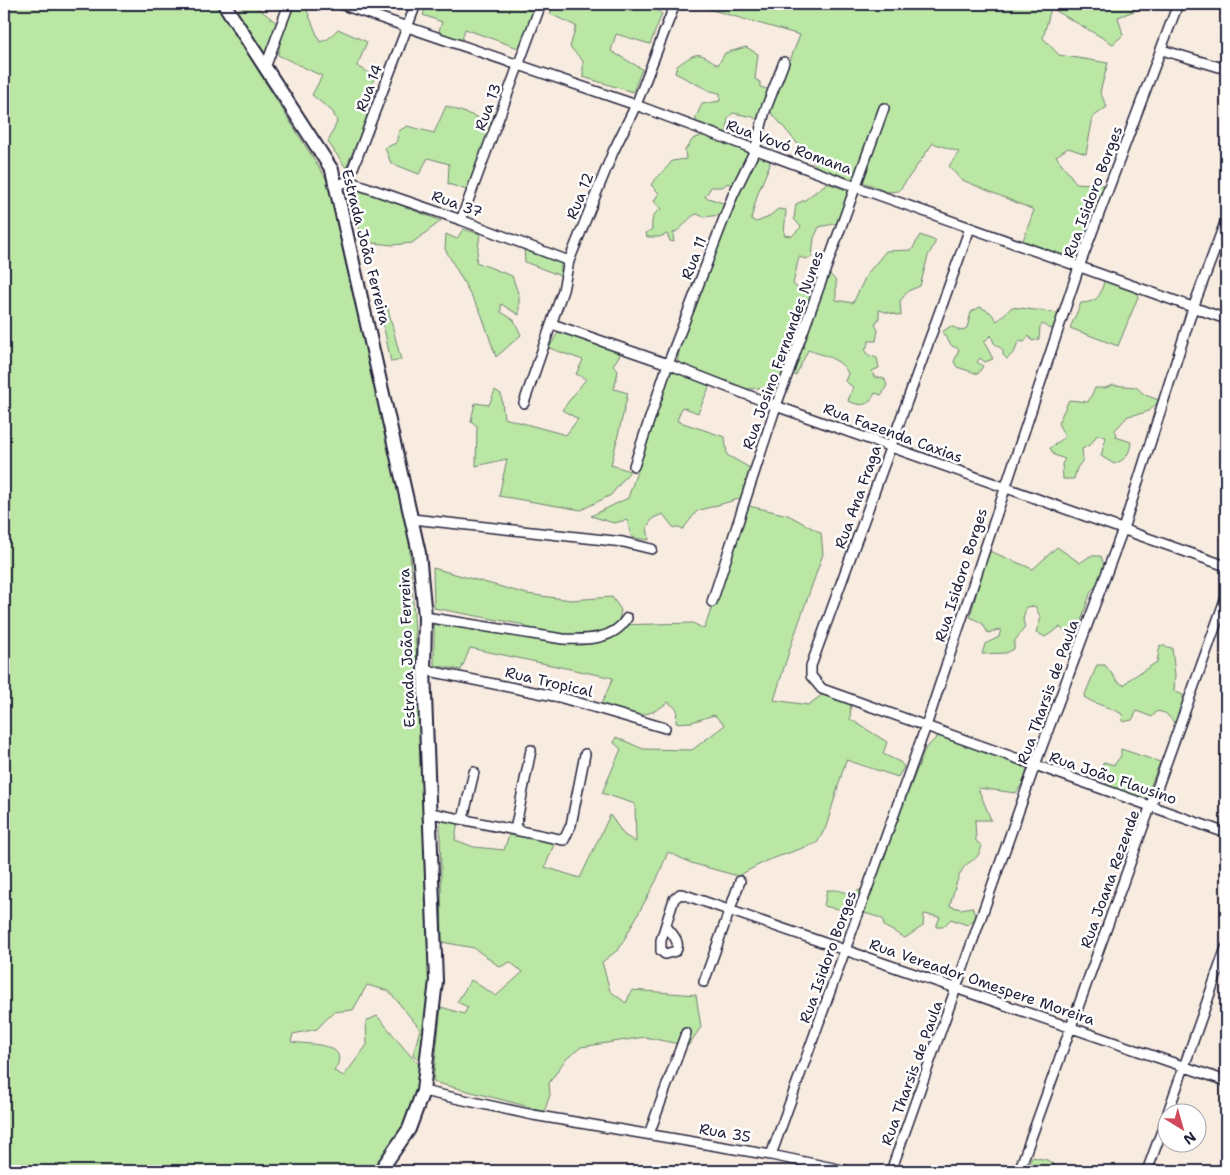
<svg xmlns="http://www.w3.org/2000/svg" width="1230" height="1175" font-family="'Shantell Sans',sans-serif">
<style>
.green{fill:#bbe7a5;stroke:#6e8470}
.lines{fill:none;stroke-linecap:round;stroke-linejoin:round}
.street-casing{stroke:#22223b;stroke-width:12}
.secondary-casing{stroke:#22223b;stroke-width:16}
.street{stroke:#fff;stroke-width:9}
.secondary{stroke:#fff;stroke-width:12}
.labels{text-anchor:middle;stroke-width:5;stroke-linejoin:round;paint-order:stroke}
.street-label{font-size:15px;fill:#22223b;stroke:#fff}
</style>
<rect width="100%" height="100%" fill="#f8ebe0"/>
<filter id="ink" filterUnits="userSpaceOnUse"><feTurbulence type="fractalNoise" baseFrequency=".02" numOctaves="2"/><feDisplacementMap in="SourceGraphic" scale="10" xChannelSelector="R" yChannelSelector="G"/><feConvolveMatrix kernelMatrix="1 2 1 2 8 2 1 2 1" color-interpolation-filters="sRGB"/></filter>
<g filter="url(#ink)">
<!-- green -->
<path class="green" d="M4,4H216L332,188L408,524L427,813L431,985L423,1062L413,1055L420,1029L389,991L367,985L353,1010L333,1012L317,1029L293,1034L291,1042C310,1045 353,1042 334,1071L344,1076L367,1045L366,1021L377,1016C393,1033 405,1052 422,1067C418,1106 396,1140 373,1171H4Z
M253,4L278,24L263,57L237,10Z
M427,4H514L538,14L521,49L465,29L461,43L438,34L442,22L423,15Z
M554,4H648L662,14L650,44L616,34L611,51L642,69L633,92L583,77V61L570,47L576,26L550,14Z
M691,4H1153L1118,17L1123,35L1113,44L1051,8L1043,38L1059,55L1108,63L1100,92L1107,107L1093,117L1086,154L1068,148L1056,156L1076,183L1106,185L1077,263L1022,243L1034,210L960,179L949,166L959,152L933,143L899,191L886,192L871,185L818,168L770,111L800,35Z
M294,6L306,8L320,42L328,39L338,29L367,42L357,66L375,76L365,103L360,104L368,118L346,168L328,142L337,122L333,112L312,95L322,76L278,55C281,37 282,20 294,6Z
M746,47L758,54L755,79L760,82V87L770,90L766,117L758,120L753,117L733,113L728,118L727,134L750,151L749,157L743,163L733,186L728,183L722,187H711L705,197L726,204L720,215L704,217L697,214C688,216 684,229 673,233L674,242L670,241L667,234L659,237H647L646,233L652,229C651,220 653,213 661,209L654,201L659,193L651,185C656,176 666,170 672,161L686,159L685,150L693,139L703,135L706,128L696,124V117L702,104L720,101V93L710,91L675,73L677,66C697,52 697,50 718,65L725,53Z
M446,106L494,123L470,191L448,184L449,164L428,158L419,174L391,163L385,148L396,143L399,131L407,126L434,133Z
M758,156L769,159L770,164L758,193L751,219L756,222L767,218L778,209L786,210L784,235L792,236L801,227L794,219L796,204L805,200L827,183L849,191L839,223L819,227L814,238L812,257L806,259L799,257L793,284L805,294L821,264L836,281V300L853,303L867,274L886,251L912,250L920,235L936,241L928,256L920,286L908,291L900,301L901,316L879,310V318L875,325L878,330L876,341H869L865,351L868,355L877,358L879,368L872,371L874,377L884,378L887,385L882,395L875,393C869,406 862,407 848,401L853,387L845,381L848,374C843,359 822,355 808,350L796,375H784L778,388L742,389L677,363L681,339L694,308L692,283L722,237L730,210Z
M360,189L441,221L412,243L393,245L363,242L351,199Z
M463,229L480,234L476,262L512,276L519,296V315L501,304V312L514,320L521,335L496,357L481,313L445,249L446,234L457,239Z
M524,248L561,262V276L525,262Z
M1104,280L1140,292L1118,346L1070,328L1081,303C1098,302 1101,296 1104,280Z
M387,305L401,360L391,362L380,309Z
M980,307L990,312L997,321L1012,307L1058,313L1063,321L1060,330L1048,328L1043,324L1040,326L1039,339L1032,341L1029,336L1024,342L1018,341L1015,351L1007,359L1003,355V350L994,343L991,335L984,342L993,359L985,362L980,358L977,362L983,366L978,374L957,367L954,362L959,349L952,346L942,332L951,326L961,331L967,328L971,312Z
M559,331L622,352L613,365L618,371L614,389L628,393L611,465L630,471L611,495L581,510L499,496L507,459L476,466L477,426L471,421L475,403L489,405L495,390L501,394L504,418L566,435L578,419L562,410L586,379L576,374L583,360L549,348Z
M672,368L710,385L698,413L682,407L677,421L725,437L727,455L752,469L742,498L697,511L683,529L673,527L663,514L653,518L647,527L649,540L635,538L631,536L627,520L614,523L591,516L628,498Z
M1113,385L1136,387L1145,395L1159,400C1150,414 1143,413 1128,416L1115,430L1116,437L1131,442C1130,454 1125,460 1114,464L1101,456L1106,437L1097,435L1091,444L1082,449L1083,460L1077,468L1074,479H1063L1062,464L1065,459L1054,455L1050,448L1065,437L1058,423L1069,400L1088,402L1095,388H1105Z
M749,506L788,515L821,533L823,554L791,645L774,700L808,705L826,692L851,703L850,719L887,742L883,754L900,762L904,767L898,777L846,760L826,827L817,843L766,861L738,876L691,863L668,852L656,881L619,949L602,962L610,991L626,1003L632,990L696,995L701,1027L688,1046L645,1037L581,1047L565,1060L549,1083L550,1095L543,1115L530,1107L433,1082L441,1007L464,1014L468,1007L457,1002L471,980L496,996L523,972L510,962L500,967L474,948L442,942L440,817L458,821L455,840L474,847L504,850L509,835L555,842L545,867L580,878L610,815L624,835L636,842L635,804L602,793L621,749L614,743L616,737L643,749L692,750L725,725L714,715L692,722L676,723L677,709L668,702C642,723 630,713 601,705L613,678L470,648L461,670L434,665V622L518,635L525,625L434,608L433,568L527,594L571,600L612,597L621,610L618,625L693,623L704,629Z
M1057,547L1080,563L1090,556H1101L1104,566L1099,583L1091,591L1080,624V638L1073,640L1060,627L1045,637L1036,632L1041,618L1035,606L1026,607L1023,620L1025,627L1014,642V649L1006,653L982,654L985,644L999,637L1001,629L988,633L982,623L970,617L976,595V583L986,553L992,552L1033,569Z
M1160,645L1172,648L1175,675L1174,691L1183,695V709L1180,721L1174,722L1165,713L1157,711L1152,717L1137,711L1132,720L1123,722L1122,714C1110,707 1096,705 1084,697L1097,665H1105L1118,682L1124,685L1130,679L1157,662Z
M939,735L1027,768L1024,781L1016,793L978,788L991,820H975L976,841L982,846C976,863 974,857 964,867C958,875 952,896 950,906L961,909L972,907L976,918L967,925L951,919L943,927H936L940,917L924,914L923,926L905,938L884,926L883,919C865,911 843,911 824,906L827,890H837L850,894L872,885L925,749Z
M1121,749L1160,762L1145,800L1110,789L1099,772L1104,762L1114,765L1121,756Z
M1033,1157L1047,1160L1064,1171H1028L1030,1161Z"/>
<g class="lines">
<defs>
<path id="street" d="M340,4L636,105L856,187L1226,319
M1162,50L1226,69
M265,68L289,4
M348,181L416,4
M336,186L348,181L461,220L569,261
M461,220L541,4
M970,228L811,666V676L822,689L1226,833
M552,324L668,364L776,406L1226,566
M524,403L563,290L569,261L613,152L636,105L675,4
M634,466L668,364L733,195L755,150L765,111L784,62
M412,519L623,542L652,549
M712,602L776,406L884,108
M425,617L563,639C587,640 614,640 627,618
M424,670L559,697L665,728
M431,813L564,840L571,825L585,754
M463,819L474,772
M515,830L531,750
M666,926C671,933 681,941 676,951L665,954L661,951V940L674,899L680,894L685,895L1226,1081
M704,982L740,881
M423,1091L533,1115L771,1155L848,1171
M1168,1112L1226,948
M649,1134L686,1033
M771,1155L926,726L1079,267L1178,4
M891,1171L1035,765L1123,529L1193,308L1226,220
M1019,1171L1226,597
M1147,1171L1168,1114"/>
<path id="secondary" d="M224,4L332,170L419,553L425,617L424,670L436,981L423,1091L409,1129L380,1171"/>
</defs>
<!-- street casing -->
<use href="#street" class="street-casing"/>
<!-- secondary casing -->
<use href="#secondary" class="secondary-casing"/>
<!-- street -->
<use href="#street" class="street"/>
<!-- secondary -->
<use href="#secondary" class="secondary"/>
</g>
</g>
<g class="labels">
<!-- street labels -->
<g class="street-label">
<text transform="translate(369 88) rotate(-69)" y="5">Rua 14</text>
<text transform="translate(488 107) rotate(-70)" y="5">Rua 13</text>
<text transform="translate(789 147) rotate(20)" y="5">Rua Vovó Romana</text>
<text transform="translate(1093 192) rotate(-69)" y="5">Rua Isidoro Borges</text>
<text transform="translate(580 196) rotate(-68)" y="5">Rua 12</text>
<text transform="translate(457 204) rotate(20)" y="5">Rua 37</text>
<text transform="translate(366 247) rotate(76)" y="5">Estrada João Ferreira</text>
<text transform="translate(694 258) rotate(-69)" y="5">Rua 11</text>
<text transform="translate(783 350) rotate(-70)" y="5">Rua Josino Fernandes Nunes</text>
<text transform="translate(893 433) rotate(20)" y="5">Rua Fazenda Caxias</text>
<text transform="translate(858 497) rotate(-70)" y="5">Rua Ana Fraga</text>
<text transform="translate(961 575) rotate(-72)" y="5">Rua Isidoro Borges</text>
<text transform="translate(407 648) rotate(-92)" y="5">Estrada João Ferreira</text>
<text transform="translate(549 682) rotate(13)" y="5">Rua Tropical</text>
<text transform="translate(1048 692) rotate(-70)" y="5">Rua Tharsis de Paula</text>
<text transform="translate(1113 778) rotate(19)" y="5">Rua João Flausino</text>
<text transform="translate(1110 879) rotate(-70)" y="5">Rua Joana Rezende</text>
<text transform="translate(828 957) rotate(-70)" y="5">Rua Isidoro Borges</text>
<text transform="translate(982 982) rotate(19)" y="5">Rua Vereador Omespere Moreira</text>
<text transform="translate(912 1073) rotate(-70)" y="5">Rua Tharsis de Paula</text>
<text transform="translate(725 1133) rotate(10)" y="5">Rua 35</text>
</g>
</g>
<!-- margin -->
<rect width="1230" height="1175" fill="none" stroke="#fff" stroke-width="20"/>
<rect x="10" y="10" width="1210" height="1155" fill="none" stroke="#22223b" stroke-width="2" filter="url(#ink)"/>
<!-- north arrow -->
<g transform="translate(1182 1128) rotate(143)"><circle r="24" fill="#ffffff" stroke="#a7a7b1"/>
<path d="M0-4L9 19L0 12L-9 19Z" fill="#d1495b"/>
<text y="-8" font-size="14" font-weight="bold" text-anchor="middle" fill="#22223b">N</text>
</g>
</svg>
